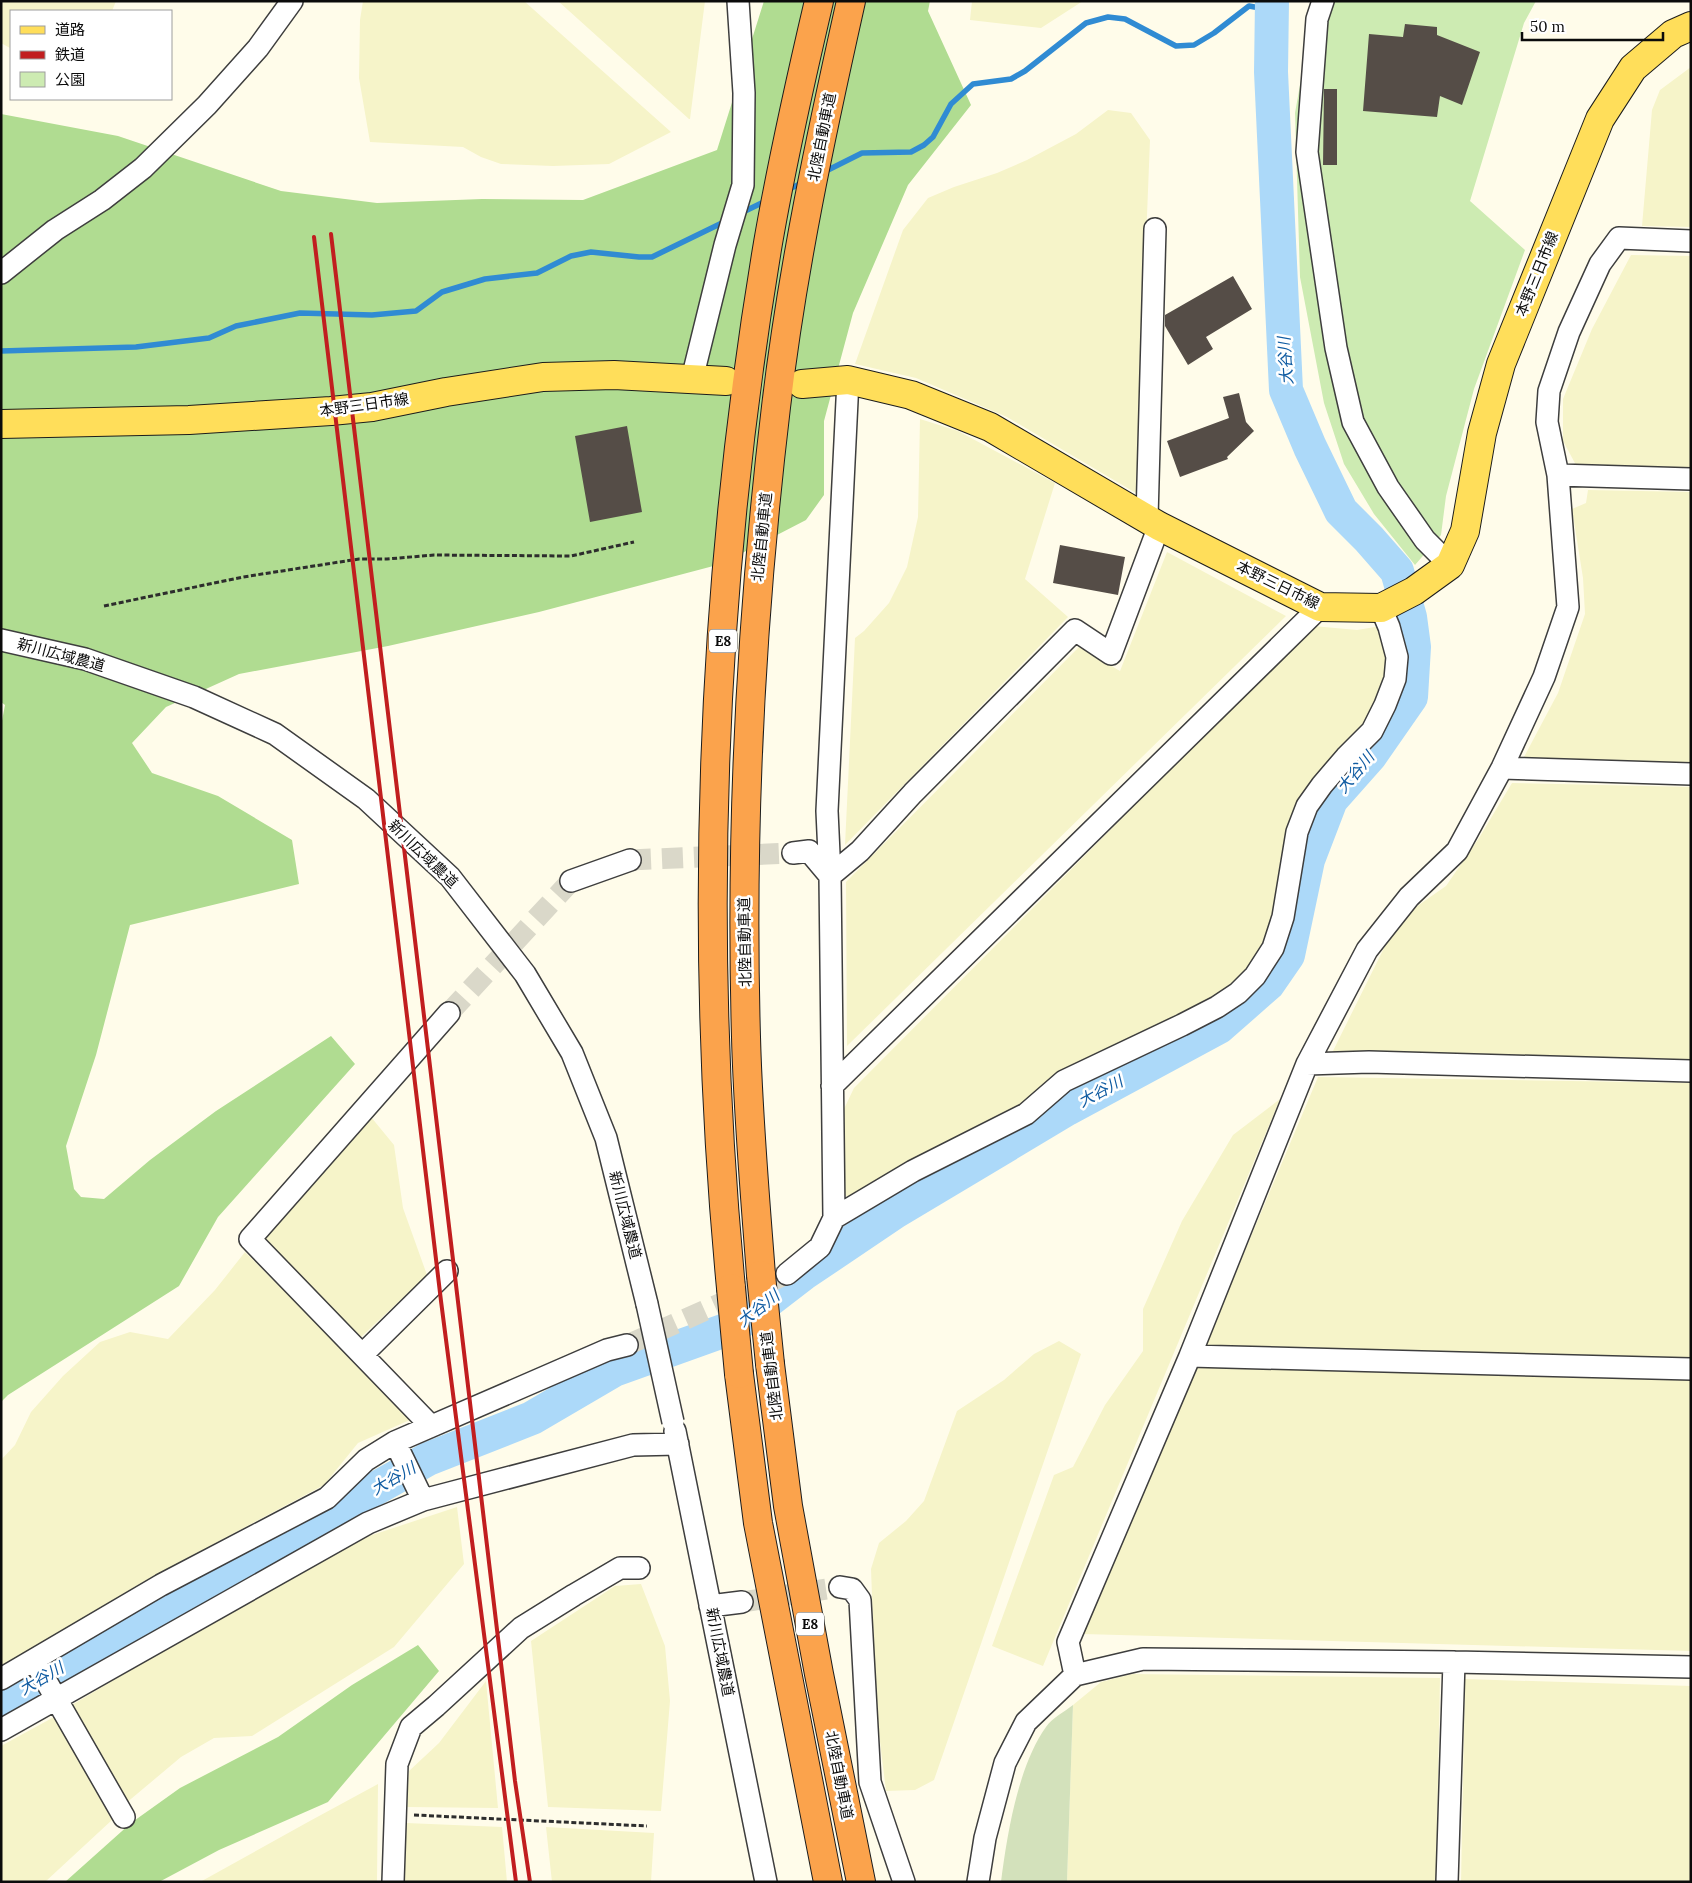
<svg xmlns="http://www.w3.org/2000/svg" width="1692" height="1883" font-family="Lora,'Noto Sans JP',serif">
<style>
.farmland{fill:#f6f4c9}
.green{fill:#cdebb2}
.forest{fill:#b0dc91}
.cemetery{fill:#d3e1bb}
.lines{fill:none;stroke-linecap:round;stroke-linejoin:round}
.stream{stroke:#308bd3;stroke-width:5.5}
.river{stroke:#acd9f9;stroke-width:34}
.building{fill:#554d47}
.minor-tunnel{stroke:#dad8c9;stroke-width:21;stroke-dasharray:21 11;stroke-linecap:butt}
.minor-casing{stroke:#3e3e3e;stroke-width:24}
.major-casing{stroke:#1c1c1c;stroke-width:30}
.highway-casing{stroke:#1c1c1c;stroke-width:30}
.path{stroke:#2d2d2d;stroke-width:3;stroke-dasharray:5 2.5;stroke-linecap:butt}
.minor{stroke:#fff;stroke-width:21}
.major{stroke:#ffde5a;stroke-width:28}
.highway{stroke:#fba34c;stroke-width:28}
.rail{stroke:#c11e1f;stroke-width:4}
.minor-bridge-casing{stroke:#3e3e3e;stroke-width:24;stroke-linecap:butt}
.highway-bridge-casing{stroke:#1c1c1c;stroke-width:30;stroke-linecap:butt}
.minor-bridge{stroke:#fff;stroke-width:21}
.highway-bridge{stroke:#fba34c;stroke-width:28}
.labels{text-anchor:middle;stroke-width:5;stroke-linejoin:round;paint-order:stroke}
.shield{fill:#fff;stroke:#545454;stroke-width:1}
.shield-label{font-size:14px;font-weight:bold;fill:#0b0b0b}
.street-label{font-size:15px;fill:#0b0b0b;stroke:#fff}
.water-label{font-size:16px;font-style:italic;fill:#105ca2;stroke:#fff}
</style>
<rect width="100%" height="100%" fill="#fffcea"/>
<!-- farmland -->
<path class="farmland" d="M1,1H116L112,11H11V58L10,48L1,43Z
M363,1H524L671,132L609,164L553,166L501,164L481,157L463,147L370,142L359,78L360,20Z
M558,1H705L690,119H689Z
M972,1H1083L1041,28L970,20Z
M1691,67V227L1642,226L1652,110L1660,90Z
M1108,110L1131,113L1150,140L1136,493L1007,417L916,378L855,364L903,230L928,198L954,187L997,173L1027,160L1076,134Z
M1631,255L1691,256V468L1576,465L1563,441V399L1592,329Z
M920,419L958,431L1055,483L1025,579L1068,617L845,845L855,638L864,631L889,603L907,567L918,517Z
M1588,490L1691,492V765L1523,759L1558,693L1585,614L1583,578L1572,509L1586,503Z
M1167,552L1286,616L847,1046L846,882L1079,647L1120,671Z
M1313,626L1357,630L1381,626L1391,663L1370,718L1347,741L1308,784L1290,822L1271,928L1253,964L1204,1007L1032,1102L856,1195L845,1196L843,1111L854,1088Z
M1512,783L1691,787V1061L1332,1053L1387,942L1413,909L1446,886L1479,838Z
M1318,1077L1691,1083V1359L1205,1346Z
M1280,1099L1043,1666L992,1646L1054,1475L1073,1467L1105,1405L1143,1351V1309L1182,1221L1233,1135Z
M371,1117L394,1145L403,1208L427,1275L360,1338L263,1236Z
M245,1252L412,1419L358,1443L324,1485L146,1580L1,1667V1460L15,1445L31,1412L63,1376L100,1342L130,1332L168,1339L215,1290Z
M1059,1341L1081,1354L934,1780L915,1790L886,1791L873,1684L874,1648L871,1569L879,1543L906,1521L924,1501L957,1411L1004,1380L1034,1354Z
M1198,1364L1691,1379V1651L1083,1634Z
M457,1507L464,1564L394,1647L252,1736L214,1738L181,1757L125,1804L72,1705L229,1611L357,1540Z
M641,1584L665,1646L670,1701L661,1811L548,1807L531,1641L615,1586Z
M1132,1674L1440,1678L1436,1882H1067L1073,1705L1101,1682Z
M1465,1679L1691,1686V1882H1461Z
M486,1681L498,1808L407,1807L409,1771L439,1743Z
M54,1717L112,1820L45,1882H1V1746Z
M378,1784L377,1882H200L308,1822Z
M406,1823L502,1827L507,1882H404Z
M546,1827L654,1833L651,1882H552Z"/>
<!-- green -->
<path class="green" d="M1315,1H1536L1524,23L1470,201L1525,250L1474,389L1446,496L1441,535L1415,565L1374,514L1344,464L1324,403L1300,277L1295,113Z"/>
<!-- forest -->
<path class="forest" d="M764,1H930L928,11L971,105L908,185L853,313L824,421V495L806,520L721,564L539,612L388,646L239,674L166,707L132,743L152,773L218,796L292,840L299,884L130,925L96,1055L66,1146L74,1189L81,1197L104,1199L150,1160L216,1111L331,1036L355,1064L218,1217L179,1286L8,1395L1,1402V726L5,705L1,702V114L118,136L281,191L377,203L482,199L583,200L717,150Z
M418,1645L439,1671L328,1802L219,1850L159,1882H65L131,1823L180,1788L278,1737L352,1685Z"/>
<!-- cemetery -->
<path class="cemetery" d="M1073,1705L1067,1882H1001C1007,1835 1018,1766 1046,1727C1052,1718 1064,1712 1073,1705Z"/>
<g class="lines">
<!-- stream -->
<path class="stream" d="M824,172L862,153L911,152L924,145L933,137L951,104L973,84L1011,79L1025,71L1086,23L1108,17L1125,19L1176,46L1194,45L1214,33L1249,6L1271,10
M785,191L804,182
M741,213L768,200
M1,351L136,347L209,338L236,326L300,313L372,315L416,311L442,292L485,279L537,273L571,256L591,252L639,257H652L726,221"/>
<!-- river -->
<path class="river" d="M1,1700L428,1459L532,1418L614,1370L734,1327L803,1274L895,1212L1067,1109L1219,1027L1268,984L1288,955L1308,860L1331,800L1370,756L1411,697L1414,647L1410,617L1397,571L1369,539L1341,511L1310,447L1286,390L1271,72L1272,1"/>
</g>
<!-- building -->
<path class="building" d="M1405,24L1437,27V35L1480,52L1462,105L1440,96L1437,117L1363,111L1369,34L1403,37Z
M1324,89H1337V165H1323Z
M1233,276L1252,309L1206,337L1213,349L1188,365L1165,326V315Z
M1239,393L1246,422L1254,431L1227,457L1228,459L1180,477L1167,441L1229,418L1223,397Z
M627,426L642,512L590,522L575,436Z
M1060,545L1125,557L1118,595L1053,583Z"/>
<g class="lines">
<!-- minor-tunnel -->
<path class="minor-tunnel" d="M630,860L793,853
M449,1013L571,881
M627,1345L787,1274
M742,1602L840,1587"/>
<defs>
<path id="minor" d="M1323,1L1317,19L1307,152L1336,348L1353,422L1388,487L1425,540L1450,565
M1,273L55,230L102,200L143,168L207,105L258,48L292,1
M692,379L725,245L743,185L744,93L738,1
M1558,475L1547,422L1549,391L1569,332L1600,264L1619,238L1691,241
M1147,518L1155,229
M1,640L85,659L194,697L275,734L366,799L450,877L525,974L572,1053L606,1138L647,1304
M1502,768L1691,774
M793,853L809,851L830,876
M830,876L860,851L913,793L1075,630L1111,654L1159,526
M571,881L630,860
M1307,1064L1369,1062L1691,1071
M832,1086L1320,607
M834,1218L913,1171L1026,1114L1064,1081L1182,1025L1217,1007L1238,993L1255,976L1273,948L1283,917L1297,832L1307,806L1322,785L1346,757L1372,731L1385,705L1395,679L1397,657L1389,627L1381,608
M787,1274L820,1247L834,1218L830,876L827,811L848,380
M363,1354L447,1271
M1190,1356L1691,1369
M431,1426L250,1239L449,1013
M675,1431L766,1882
M395,1442L423,1500
M840,1587L852,1589L860,1600L870,1782L904,1882
M710,1606L742,1602
M34,1660L124,1817
M1075,1675L1068,1642L1190,1356L1307,1064L1367,950L1409,897L1457,851L1502,768L1544,677L1568,607L1558,475L1691,479
M1,1679L161,1585L327,1498L366,1460L395,1442L607,1350L627,1345
M1,1730L368,1523L423,1500L633,1445L678,1444
M393,1882L397,1764L411,1727L436,1706L521,1628L574,1595L620,1568H639
M978,1882L985,1838L1005,1763L1026,1722L1075,1675L1143,1659L1454,1662L1691,1667
M1447,1882L1454,1662"/>
<path id="major" d="M802,384L848,380L911,395L990,427L1159,526L1320,607L1381,608L1414,591L1450,565L1465,531L1482,433L1501,364L1600,119L1633,68L1673,34L1691,26
M1,424L189,420L331,411L372,407L446,392L543,377L614,375L726,381"/>
<path id="highway" d="M761,1275C755,1196 748,1116 746,1037C740,826 751,616 776,407C792,270 821,135 851,1
M731,1288C698,941 710,588 768,243C782,162 800,82 819,1
M770,1364L788,1506L819,1674L861,1882
M739,1374L758,1523L828,1882"/>
</defs>
<!-- minor casing -->
<use href="#minor" class="minor-casing"/>
<!-- major casing -->
<use href="#major" class="major-casing"/>
<!-- highway casing -->
<use href="#highway" class="highway-casing"/>
<!-- path -->
<path class="path" d="M104,606L243,577L359,559H387L434,555L571,556L634,542
M414,1815L647,1826"/>
<!-- minor -->
<use href="#minor" class="minor"/>
<!-- major -->
<use href="#major" class="major"/>
<!-- highway -->
<use href="#highway" class="highway"/>
<!-- rail -->
<path class="rail" d="M331,234L515,1781L530,1882
M314,237L441,1301L516,1882"/>
<defs>
<path id="minor-bridge" d="M647,1304L673,1422"/>
<path id="highway-bridge" d="M761,1275L770,1364
M731,1288L739,1374"/>
</defs>
<!-- minor-bridge casing -->
<use href="#minor-bridge" class="minor-bridge-casing"/>
<!-- highway-bridge casing -->
<use href="#highway-bridge" class="highway-bridge-casing"/>
<!-- minor-bridge -->
<use href="#minor-bridge" class="minor-bridge"/>
<!-- highway-bridge -->
<use href="#highway-bridge" class="highway-bridge"/>
</g>
<g class="labels">
<!-- shield labels -->
<g class="shield">
<rect x="709" y="629.5" width="28" height="23" rx="4"/>
<rect x="796" y="1612.5" width="28" height="23" rx="4"/>
</g>
<g class="shield-label">
<text x="723" y="646">E8</text>
<text x="810" y="1629">E8</text>
</g>
<!-- street labels -->
<g class="street-label">
<text transform="translate(822 137) rotate(-79)" y="5">北陸自動車道</text>
<text transform="translate(1537 274) rotate(-68)" y="5">本野三日市線</text>
<text transform="translate(364 405) rotate(-8)" y="5">本野三日市線</text>
<text transform="translate(762 537) rotate(-84)" y="5">北陸自動車道</text>
<text transform="translate(1278 585) rotate(26)" y="5">本野三日市線</text>
<text transform="translate(61 655) rotate(15)" y="5">新川広域農道</text>
<text transform="translate(423 854) rotate(44)" y="5">新川広域農道</text>
<text transform="translate(745 942) rotate(-91)" y="5">北陸自動車道</text>
<text transform="translate(625 1215) rotate(76)" y="5">新川広域農道</text>
<text transform="translate(772 1376) rotate(-97)" y="5">北陸自動車道</text>
<text transform="translate(720 1652) rotate(79)" y="5">新川広域農道</text>
<text transform="translate(839 1775) rotate(79)" y="5">北陸自動車道</text>
</g>
<!-- water labels -->
<g class="water-label">
<text transform="translate(1285 361) rotate(-94)" y="6">大谷川</text>
<text transform="translate(1355 772) rotate(-50)" y="6">大谷川</text>
<text transform="translate(1100 1091) rotate(-28)" y="6">大谷川</text>
<text transform="translate(758 1308) rotate(-38)" y="6">大谷川</text>
<text transform="translate(393 1478) rotate(-30)" y="6">大谷川</text>
<text transform="translate(41 1678) rotate(-30)" y="6">大谷川</text>
</g>
</g>
<!-- border -->
<rect width="1692" height="1883" fill="none" stroke="#0b0b0b" stroke-width="5"/>
<!-- legend -->
<rect x="10" y="10" width="162" height="90" fill="#ffffff" stroke="#9d9d9d"/>
<rect x="20" y="26" width="25" height="8" fill="#ffde5a" stroke="#9d9d9d"/>
<text x="55" y="35" font-size="15" fill="#0b0b0b">道路</text>
<rect x="20" y="51" width="25" height="8" fill="#c11e1f" stroke="#9d9d9d"/>
<text x="55" y="60" font-size="15" fill="#0b0b0b">鉄道</text>
<rect x="20" y="72" width="25" height="15" fill="#cdebb2" stroke="#9d9d9d"/>
<text x="55" y="85" font-size="15" fill="#0b0b0b">公園</text>
<!-- scale -->
<path d="M1522 32v8h141v-8" fill="none" stroke="#0b0b0b" stroke-width="2.5"/>
<text x="1530" y="32" font-size="15" fill="#0b0b0b" stroke="#ffffff" stroke-width="4" paint-order="stroke">50 m</text>
</svg>
